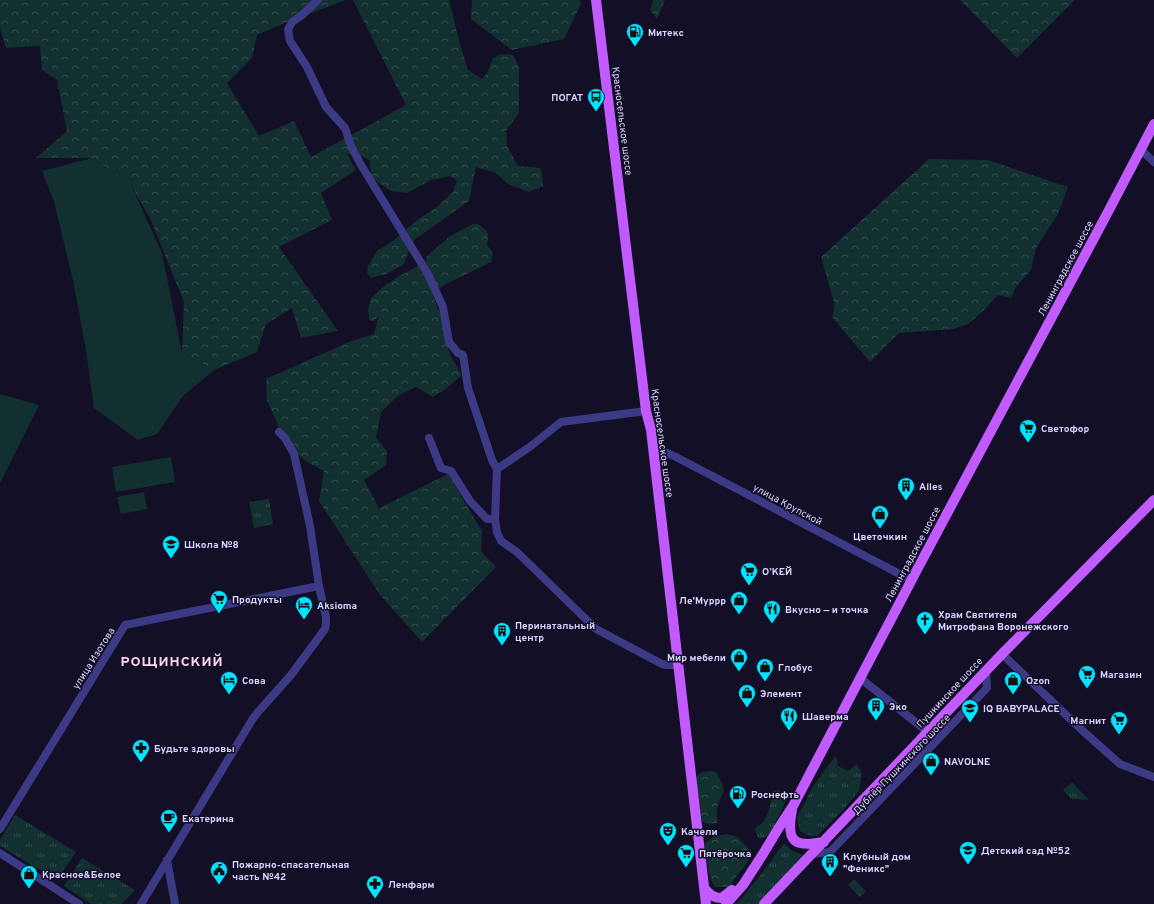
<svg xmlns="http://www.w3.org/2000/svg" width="1154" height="904" font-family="Overpass,sans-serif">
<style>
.grass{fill:url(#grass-tufts)}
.forest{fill:url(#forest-crowns)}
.garden{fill:#12302f}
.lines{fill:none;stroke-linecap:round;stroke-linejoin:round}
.minor{stroke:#3d3a85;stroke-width:8}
.major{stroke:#c25bff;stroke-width:10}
.labels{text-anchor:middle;stroke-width:3;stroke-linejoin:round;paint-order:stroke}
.poi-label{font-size:10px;font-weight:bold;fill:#d9d4ff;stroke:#130f26;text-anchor:start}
.street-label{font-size:10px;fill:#d9d4ff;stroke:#130f26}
.district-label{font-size:14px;font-weight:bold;letter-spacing:1px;fill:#ffd6f0;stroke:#130f26}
</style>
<defs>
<pattern id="grass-tufts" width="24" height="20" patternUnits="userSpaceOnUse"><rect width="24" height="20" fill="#12302f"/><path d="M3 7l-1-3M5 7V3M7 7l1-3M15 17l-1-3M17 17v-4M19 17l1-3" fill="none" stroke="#344d4e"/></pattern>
<pattern id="forest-crowns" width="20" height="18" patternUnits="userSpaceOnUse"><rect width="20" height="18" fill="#12302f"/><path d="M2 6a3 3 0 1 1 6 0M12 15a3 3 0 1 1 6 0" fill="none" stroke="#344d4e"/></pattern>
</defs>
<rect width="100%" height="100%" fill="#130f26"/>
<!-- grass -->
<path class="grass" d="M269,499L273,524L254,528L249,502Z
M836,756L838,766L848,771L857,764L862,774L859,791L844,809L817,836L807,835L800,831L797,817L813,787L824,771Z
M1072,782L1089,800L1071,799L1063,790Z
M779,790C782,793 785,796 785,801C784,808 772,829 768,836L760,839L757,836L755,829C757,825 759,826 762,823C769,817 771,800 773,791Z
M15,815L76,852L57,880L0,846V840Z
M784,843L792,851L804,855L759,904H736C754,885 769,864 784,843Z
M82,858L135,890L122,904H91L64,886Z
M854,879L866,891L860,897L848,885Z"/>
<!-- forest -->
<path class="forest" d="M0,0H346L287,22L257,35L252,58L227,83L259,136L294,121L311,157L406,105L353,0H449L459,41L468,70L482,79C496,66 485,51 513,55L519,67V113L506,131L507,146L518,166L540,168L542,174L543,186L529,192L508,184L496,173L476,167L469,201L414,240L403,265L386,274L371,278L367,273L368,266L377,251L394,240L417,220L437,207L453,192L457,181L451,176L431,180L407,193L391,191L373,179L371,176L370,161L360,155L347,154L356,170L321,193L332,220L279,247L338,331L301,338L292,308L266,324L257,352L214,370L182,353L184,302L150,218L131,185L92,158H36L67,131L57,80L42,70L40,46L6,48L0,28Z
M472,0H580L581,4L564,39L512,50L471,19Z
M653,0H665L657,19L650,10Z
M960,0H1075L1017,58Z
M929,159L988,160L1068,187L1058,214L1036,248L1031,270L1016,287L1011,298L998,295L983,311L968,324L953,329L899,333L870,362L832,317L835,306L821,257Z
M473,224H478L487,231L488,236L487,245L493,253L491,262L446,284L432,293L443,321L450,355L462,375L447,388L433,397L416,387L399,395L381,412L376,438L387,451L386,465L364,480L379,508L448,474L482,531L481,551L496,567L422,642L380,595L319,501L324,471L307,462L286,444L267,400L266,379L349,342L374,334L379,316L374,321L369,320L368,309L371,298L384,286L399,276L426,262L427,256L450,236Z
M711,771L716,772C719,778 725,786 723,793C721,798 718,803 717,808C716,814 718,818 717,823L709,824L702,822L696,777L702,772Z
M727,834L737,837L750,850C750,863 745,864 739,873C735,878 733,882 729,887H715C708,876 705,856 705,843L715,836Z"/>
<!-- garden -->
<path class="garden" d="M92,158L131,185L162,253L182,353L214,370L183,396L157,434L138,440L94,408L86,350L73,280L54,202L42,171Z
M0,394L39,405L0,483Z
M171,457L175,482L116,492L112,467Z
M144,492L147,509L121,514L117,497Z"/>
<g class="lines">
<!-- minor -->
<path class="minor" d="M318,0L301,16L292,22L288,30L290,41L307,67L326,107L345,128L351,146L361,165L428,274L443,307L449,342L458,353L463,355L468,388L492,460L497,469
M1141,150L1154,162
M646,411L561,422L531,446L497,469L495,519L497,532L501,541L517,552L596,629L662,664L667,665H678
M429,438L441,468L451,471L470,501L487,519H495
M653,452L667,453L674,456L911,580
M1002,654L1084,732L1120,764L1154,777
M860,678L928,732
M0,829L125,625L319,586
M0,853L79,904
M812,854L830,852L987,688L986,671
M167,860L175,904
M141,904L252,720L258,712L291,675L325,629L326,624V617L319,586L310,526L294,454L285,438L279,432"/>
<!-- major -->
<path class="major" d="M596,0L646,411L651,430L706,904
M792,810C786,841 793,848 824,842
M705,889C710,895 714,898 722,898L732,890
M726,904L743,885L763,854L778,829L793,806L919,566L1109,210L1154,124
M764,904L1002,654L1154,500"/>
</g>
<!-- icons -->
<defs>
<symbol id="fuel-pin" viewBox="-11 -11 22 30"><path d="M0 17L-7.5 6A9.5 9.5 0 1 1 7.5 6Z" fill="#00e5ff" stroke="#130f26"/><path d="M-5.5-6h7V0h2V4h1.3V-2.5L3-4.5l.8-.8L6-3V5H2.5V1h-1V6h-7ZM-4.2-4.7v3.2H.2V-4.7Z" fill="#111"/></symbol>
<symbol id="bus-pin" viewBox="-11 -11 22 30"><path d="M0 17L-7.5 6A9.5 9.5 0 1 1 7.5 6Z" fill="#00e5ff" stroke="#130f26"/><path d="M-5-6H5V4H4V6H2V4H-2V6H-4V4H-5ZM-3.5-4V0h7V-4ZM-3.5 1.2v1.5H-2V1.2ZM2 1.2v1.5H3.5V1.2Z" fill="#111"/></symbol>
<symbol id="supermarket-pin" viewBox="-11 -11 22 30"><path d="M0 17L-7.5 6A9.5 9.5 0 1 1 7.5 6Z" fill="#00e5ff" stroke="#130f26"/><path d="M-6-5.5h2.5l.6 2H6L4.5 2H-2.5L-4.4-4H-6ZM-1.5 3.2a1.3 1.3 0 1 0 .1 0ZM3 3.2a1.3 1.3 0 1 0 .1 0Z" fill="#111"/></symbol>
<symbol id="building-pin" viewBox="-11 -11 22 30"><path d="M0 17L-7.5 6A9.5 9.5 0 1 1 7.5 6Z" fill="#00e5ff" stroke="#130f26"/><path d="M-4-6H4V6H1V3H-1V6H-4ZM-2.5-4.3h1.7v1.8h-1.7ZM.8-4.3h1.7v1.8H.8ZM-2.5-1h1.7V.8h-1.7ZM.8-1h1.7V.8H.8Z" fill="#111"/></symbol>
<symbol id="shop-pin" viewBox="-11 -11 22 30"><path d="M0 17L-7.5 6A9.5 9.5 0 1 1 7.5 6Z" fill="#00e5ff" stroke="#130f26"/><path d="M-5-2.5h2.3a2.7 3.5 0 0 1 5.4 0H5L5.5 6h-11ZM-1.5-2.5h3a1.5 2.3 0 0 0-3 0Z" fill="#111"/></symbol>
<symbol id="school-pin" viewBox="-11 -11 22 30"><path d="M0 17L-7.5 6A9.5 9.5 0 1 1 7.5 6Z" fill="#00e5ff" stroke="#130f26"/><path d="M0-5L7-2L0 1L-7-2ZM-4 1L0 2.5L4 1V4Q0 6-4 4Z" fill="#111"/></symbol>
<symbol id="hotel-pin" viewBox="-11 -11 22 30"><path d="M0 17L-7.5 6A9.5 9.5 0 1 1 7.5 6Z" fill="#00e5ff" stroke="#130f26"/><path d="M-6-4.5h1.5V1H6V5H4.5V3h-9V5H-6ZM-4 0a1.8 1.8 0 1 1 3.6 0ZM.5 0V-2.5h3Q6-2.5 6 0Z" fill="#111"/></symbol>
<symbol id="restaurant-pin" viewBox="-11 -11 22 30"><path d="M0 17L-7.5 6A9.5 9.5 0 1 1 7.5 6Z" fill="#00e5ff" stroke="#130f26"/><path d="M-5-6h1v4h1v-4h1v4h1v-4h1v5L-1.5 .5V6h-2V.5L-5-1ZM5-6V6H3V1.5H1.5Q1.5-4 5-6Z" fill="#111"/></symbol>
<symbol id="church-pin" viewBox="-11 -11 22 30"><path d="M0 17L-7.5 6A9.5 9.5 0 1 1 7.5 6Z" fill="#00e5ff" stroke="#130f26"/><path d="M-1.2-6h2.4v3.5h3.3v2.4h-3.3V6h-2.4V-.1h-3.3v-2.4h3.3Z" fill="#111"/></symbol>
<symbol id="pharmacy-pin" viewBox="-11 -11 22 30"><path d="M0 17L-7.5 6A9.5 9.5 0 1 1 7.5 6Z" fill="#00e5ff" stroke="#130f26"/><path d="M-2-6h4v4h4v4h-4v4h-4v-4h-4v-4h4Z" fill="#111"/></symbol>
<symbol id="cafe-pin" viewBox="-11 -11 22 30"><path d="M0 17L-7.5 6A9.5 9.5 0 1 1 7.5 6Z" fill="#00e5ff" stroke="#130f26"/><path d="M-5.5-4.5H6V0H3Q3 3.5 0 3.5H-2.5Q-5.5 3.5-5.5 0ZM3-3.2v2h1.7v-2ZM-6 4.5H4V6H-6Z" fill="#111"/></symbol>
<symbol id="theatre-pin" viewBox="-11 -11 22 30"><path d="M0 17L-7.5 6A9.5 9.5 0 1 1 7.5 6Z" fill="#00e5ff" stroke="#130f26"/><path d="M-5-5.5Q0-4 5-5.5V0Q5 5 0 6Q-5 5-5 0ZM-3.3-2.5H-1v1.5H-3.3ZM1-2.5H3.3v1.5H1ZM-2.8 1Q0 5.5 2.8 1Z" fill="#111"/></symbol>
<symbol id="civic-pin" viewBox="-11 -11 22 30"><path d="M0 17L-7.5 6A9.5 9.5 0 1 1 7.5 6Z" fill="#00e5ff" stroke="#130f26"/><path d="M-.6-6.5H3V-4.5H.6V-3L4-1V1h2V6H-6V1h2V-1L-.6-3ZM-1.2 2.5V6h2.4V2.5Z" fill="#111"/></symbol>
</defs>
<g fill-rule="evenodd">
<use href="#fuel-pin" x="625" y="22" width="20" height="27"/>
<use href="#bus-pin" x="586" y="87" width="20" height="27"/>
<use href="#supermarket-pin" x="1018" y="418" width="20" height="27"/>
<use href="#building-pin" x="896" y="476" width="20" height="27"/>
<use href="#shop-pin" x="870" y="504" width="20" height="27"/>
<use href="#school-pin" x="161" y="534" width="20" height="27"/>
<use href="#supermarket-pin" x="739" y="561" width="20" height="27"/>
<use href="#supermarket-pin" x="209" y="589" width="20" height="27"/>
<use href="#shop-pin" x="729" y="590" width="20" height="27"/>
<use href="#hotel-pin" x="294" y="595" width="20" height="27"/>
<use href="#restaurant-pin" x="762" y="599" width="20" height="27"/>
<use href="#church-pin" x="915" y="610" width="20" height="27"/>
<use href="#building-pin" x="492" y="621" width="20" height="27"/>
<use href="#shop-pin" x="729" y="647" width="20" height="27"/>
<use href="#shop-pin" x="755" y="657" width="20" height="27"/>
<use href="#supermarket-pin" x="1077" y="664" width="20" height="27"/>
<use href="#hotel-pin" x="219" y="670" width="20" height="27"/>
<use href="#shop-pin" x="1003" y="670" width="20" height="27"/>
<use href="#shop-pin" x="737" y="683" width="20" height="27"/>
<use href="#building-pin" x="866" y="696" width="20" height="27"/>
<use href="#school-pin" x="960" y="698" width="20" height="27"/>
<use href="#restaurant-pin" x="779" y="706" width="20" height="27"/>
<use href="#supermarket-pin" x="1109" y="710" width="20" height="27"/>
<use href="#pharmacy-pin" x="131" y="738" width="20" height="27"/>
<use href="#shop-pin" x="921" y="751" width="20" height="27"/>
<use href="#fuel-pin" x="728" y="784" width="20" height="27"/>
<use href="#cafe-pin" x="159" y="808" width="20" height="27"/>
<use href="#theatre-pin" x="658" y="821" width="20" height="27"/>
<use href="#school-pin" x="958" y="840" width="20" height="27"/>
<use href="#supermarket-pin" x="676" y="843" width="20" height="27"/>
<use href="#building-pin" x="820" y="852" width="20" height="27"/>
<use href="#civic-pin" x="209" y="860" width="20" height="27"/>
<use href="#shop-pin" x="19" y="864" width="20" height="27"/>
<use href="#pharmacy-pin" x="365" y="874" width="20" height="27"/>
</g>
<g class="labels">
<!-- poi labels -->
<g class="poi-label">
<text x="648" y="36">Митекс</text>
<text x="583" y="101" text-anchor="end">ПОГАТ</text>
<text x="1041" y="432">Светофор</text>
<text x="919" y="490">Alles</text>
<text x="880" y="540" text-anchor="middle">Цветочкин</text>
<text x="184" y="548">Школа №8</text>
<text x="762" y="575">О’КЕЙ</text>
<text x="232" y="603">Продукты</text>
<text x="726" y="604" text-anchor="end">Ле'Муррр</text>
<text x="317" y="609">Aksioma</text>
<text x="785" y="613">Вкусно — и точка</text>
<text x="938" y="618">Храм Святителя<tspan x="938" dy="12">Митрофана Воронежского</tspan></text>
<text x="515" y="629">Перинатальный<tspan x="515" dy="12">центр</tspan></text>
<text x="726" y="661" text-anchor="end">Мир мебели</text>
<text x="778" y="671">Глобус</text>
<text x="1100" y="678">Магазин</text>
<text x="242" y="684">Сова</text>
<text x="1026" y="684">Ozon</text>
<text x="760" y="697">Элемент</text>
<text x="889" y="710">Эко</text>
<text x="983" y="712">IQ BABYPALACE</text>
<text x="802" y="720">Шаверма</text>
<text x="1106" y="724" text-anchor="end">Магнит</text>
<text x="154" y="752">Будьте здоровы</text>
<text x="944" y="765">NAVOLNE</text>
<text x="751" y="798">Роснефть</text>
<text x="182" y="822">Екатерина</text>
<text x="681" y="835">Качели</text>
<text x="981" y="854">Детский сад №52</text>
<text x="699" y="857">Пятёрочка</text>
<text x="843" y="860">Клубный дом<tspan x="843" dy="12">"Феникс"</tspan></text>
<text x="232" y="868">Пожарно-спасательная<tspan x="232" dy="12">часть №42</tspan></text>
<text x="42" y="878">Красное&amp;Белое</text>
<text x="388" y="888">Ленфарм</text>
</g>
<!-- street labels -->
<g class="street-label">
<text transform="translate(623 121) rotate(83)" y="4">Красносельское шоссе</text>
<text transform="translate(1065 268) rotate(-62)" y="4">Ленинградское шоссе</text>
<text transform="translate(663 443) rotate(82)" y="4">Красносельское шоссе</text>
<text transform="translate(788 504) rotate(28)" y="4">улица Крупской</text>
<text transform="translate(912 554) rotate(-62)" y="4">Ленинградское шоссе</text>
<text transform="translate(93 658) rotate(-58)" y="4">улица Изотова</text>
<text transform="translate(949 692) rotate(-47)" y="4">Пушкинское шоссе</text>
<text transform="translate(901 764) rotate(-46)" y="4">Дублёр Пушкинского шоссе</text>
</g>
<!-- district labels -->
<g class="district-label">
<text x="172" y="666">РОЩИНСКИЙ</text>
</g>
</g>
</svg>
